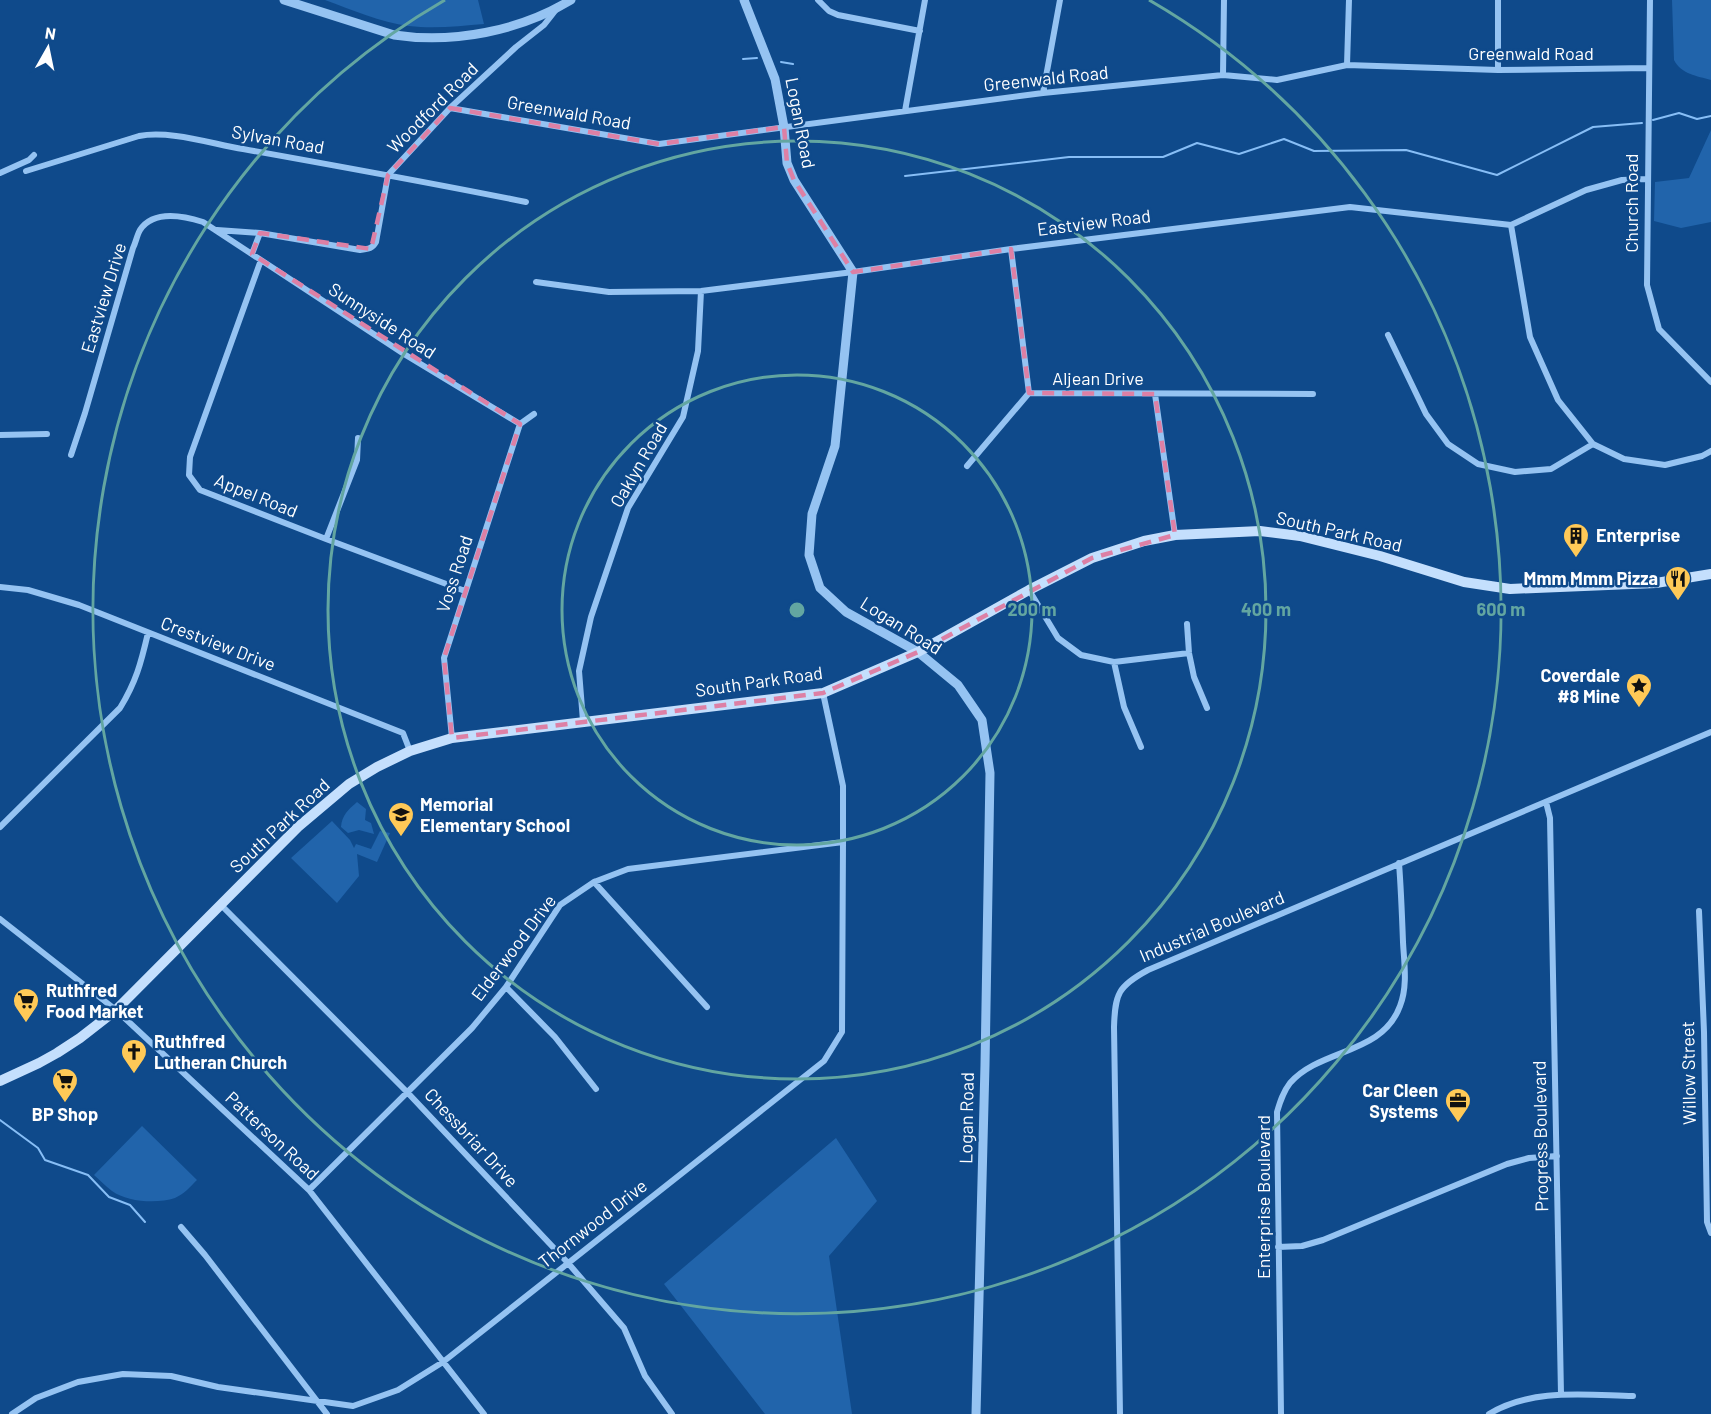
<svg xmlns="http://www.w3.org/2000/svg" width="1711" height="1414" font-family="Barlow,sans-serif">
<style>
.green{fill:#2164ab}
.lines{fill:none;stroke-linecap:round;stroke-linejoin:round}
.stream{stroke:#87bef6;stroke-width:2}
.minor{stroke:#95c3f2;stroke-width:6}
.tertiary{stroke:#95c3f2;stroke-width:9}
.secondary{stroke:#c4dffd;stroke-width:10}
.marked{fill:none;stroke:#dd80a5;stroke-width:4.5;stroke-dasharray:12 8;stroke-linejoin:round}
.ring{fill:none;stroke:#63a6a1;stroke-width:3}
.labels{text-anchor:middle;stroke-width:5;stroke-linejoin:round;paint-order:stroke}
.street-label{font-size:18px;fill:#fff;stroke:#0f4a8b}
.poi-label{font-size:18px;font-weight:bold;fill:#fff;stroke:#0f4a8b;text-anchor:start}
.centre{fill:#63a6a1;stroke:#0f4a8b;stroke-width:3}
.ring-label{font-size:18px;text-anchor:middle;font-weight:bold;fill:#63a6a1;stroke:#0f4a8b;stroke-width:5;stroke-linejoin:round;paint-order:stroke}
</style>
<rect width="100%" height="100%" fill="#0f4a8b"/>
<!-- green -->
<path class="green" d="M325,0H478L484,24C460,26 434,29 409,26C380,22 352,10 325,0Z
M1672,0H1711V80C1697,76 1681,74 1674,60Z
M1711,130V222L1681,228L1654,221L1655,182L1689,178Z
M357,802L366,809L365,820L371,823L374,834L359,830L348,833L341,827C342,815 348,810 357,802Z
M332,821L350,840L354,848L356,844L371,849L380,831L390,833L377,862L357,854L359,876L337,903L291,858Z
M142,1126L197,1180C190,1187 184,1194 175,1198C157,1204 127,1202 112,1191C105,1186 100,1180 94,1175Z
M836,1138L877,1201L829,1256L852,1414H765L664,1284Z"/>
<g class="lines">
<!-- stream -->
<path class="stream" d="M743,59L757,58
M781,62L793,64
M1653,120L1679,113L1697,119L1711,116
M905,176L1069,157H1163L1197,143L1239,154L1284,139L1314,151L1406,150L1497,175L1593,127L1642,123
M0,1120L38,1148L45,1160L88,1175L109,1197L130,1205L145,1222"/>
<!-- minor -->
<path class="minor" d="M818,0L829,11L838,15L920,31
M1650,0L1647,285L1659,329L1711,382
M1347,65L1349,0
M1498,70V0
M1223,75L1224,0
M1043,93L1060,0
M450,108L659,144L1043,93L1223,75L1277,80L1347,65L1498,70L1649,68
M905,111L925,0
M26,171L139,136C170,130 212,144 243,149C338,166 432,183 526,202
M0,173L29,160L34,155
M1511,225L1530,337L1558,400L1593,444L1624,459L1665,465L1702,456L1711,451
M217,230L260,233L360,250C368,249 372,249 376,242L388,175L450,108L516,47L544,25L555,11
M1011,249L1029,393L1313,394
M252,254L260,233
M261,260L190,457L189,475L200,490L326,539L465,591
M536,282L609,292L701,291L853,272L1011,249L1350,207L1511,225L1586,190L1622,180L1647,179
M1388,335L1426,414L1448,444L1478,464L1515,472L1551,469L1593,444
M1155,394L1175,535
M520,424L534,414
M0,435L47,434
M71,455L85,413L133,248C136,242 137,235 140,230C154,209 184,216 203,222L404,354L520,424
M967,466L1029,393
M326,539L357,460L358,438
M0,587L28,590L79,605L403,733L410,751
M1029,590L1058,638L1081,655L1114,662L1189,653
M1187,624L1189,653L1194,677L1207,708
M1114,662L1124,707L1141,747
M583,721L579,671L591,617L628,508L683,417L698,351L701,291
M452,738L444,658L520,424
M1546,802L1550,818L1561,1394
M0,827L120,708C136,682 141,663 148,633
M594,882L707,1007
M221,905L407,1092L568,1263L624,1328L645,1376L672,1414
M1699,911L1704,1032L1707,1222L1711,1233
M0,919L116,1010L309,1190L484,1414
M506,987L555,1037L596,1089
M309,1190L472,1028L506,987L560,905L594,882L628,869L843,842
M181,1227L205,1255L327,1414
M1278,1247L1302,1246L1323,1240L1507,1164L1529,1158L1557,1156
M12,1414L36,1398L78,1382L123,1374L171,1376L218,1387L353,1406L398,1390L443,1362L824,1061L842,1032L843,842V786L823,693
M1120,1414L1114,1027C1115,994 1118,986 1148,970L1711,732
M1281,1414L1277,1112C1280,1102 1283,1092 1290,1083C1321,1048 1382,1055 1400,1006C1408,986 1404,962 1403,942C1402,915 1401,889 1399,863
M1489,1414C1532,1388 1584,1395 1633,1396"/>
<!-- tertiary -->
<path class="tertiary" d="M284,0L394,35C453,44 520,31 571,0
M744,0L775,79L784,127L787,163L794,180L853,272L835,446L812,514L809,555L820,588L846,612L918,652L958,685L982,720L990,773L985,1065L976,1414"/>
<!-- secondary -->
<path class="secondary" d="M0,1081L39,1063L57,1053L80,1038L116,1010L298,827L349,784L377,767L410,751L452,738L823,693L918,652L1029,590L1092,558L1144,541L1175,535L1260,531L1300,536L1380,556L1464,582L1510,589L1656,583L1711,574"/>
</g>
<!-- marked area -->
<path class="marked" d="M450,108L659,144L784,127L787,163L794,180L853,272L1011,249L1029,393L1155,394L1175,535L1092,558L918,652L823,693L452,738L444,658L520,424L252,254L260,233L371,249L388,175Z"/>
<!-- distance rings -->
<g class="ring">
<circle cx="797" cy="610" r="235"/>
<circle cx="797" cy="610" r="469"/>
<path d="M1149 0A704 704 0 1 1 445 0"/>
</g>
<!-- icons -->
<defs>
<symbol id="building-pin" viewBox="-11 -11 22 30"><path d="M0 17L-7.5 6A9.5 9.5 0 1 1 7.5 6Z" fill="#ffc957" stroke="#0f4a8b"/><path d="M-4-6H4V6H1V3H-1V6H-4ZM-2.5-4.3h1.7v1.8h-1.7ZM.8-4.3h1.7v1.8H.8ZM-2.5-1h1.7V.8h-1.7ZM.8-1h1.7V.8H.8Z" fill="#111"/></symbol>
<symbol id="restaurant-pin" viewBox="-11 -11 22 30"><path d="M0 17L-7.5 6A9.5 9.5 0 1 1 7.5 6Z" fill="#ffc957" stroke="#0f4a8b"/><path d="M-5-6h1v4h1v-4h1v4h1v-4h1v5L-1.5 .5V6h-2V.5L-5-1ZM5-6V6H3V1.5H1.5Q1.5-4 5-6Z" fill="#111"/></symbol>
<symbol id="sight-pin" viewBox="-11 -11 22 30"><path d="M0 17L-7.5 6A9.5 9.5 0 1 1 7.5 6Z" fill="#ffc957" stroke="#0f4a8b"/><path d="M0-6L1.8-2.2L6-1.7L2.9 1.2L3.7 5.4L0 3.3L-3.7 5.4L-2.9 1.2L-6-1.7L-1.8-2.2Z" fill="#111"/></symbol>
<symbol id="school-pin" viewBox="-11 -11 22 30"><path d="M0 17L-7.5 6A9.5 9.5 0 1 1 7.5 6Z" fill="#ffc957" stroke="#0f4a8b"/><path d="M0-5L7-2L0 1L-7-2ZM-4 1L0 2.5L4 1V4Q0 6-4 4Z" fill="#111"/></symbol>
<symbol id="supermarket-pin" viewBox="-11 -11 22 30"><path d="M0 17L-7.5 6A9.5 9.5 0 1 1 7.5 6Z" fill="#ffc957" stroke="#0f4a8b"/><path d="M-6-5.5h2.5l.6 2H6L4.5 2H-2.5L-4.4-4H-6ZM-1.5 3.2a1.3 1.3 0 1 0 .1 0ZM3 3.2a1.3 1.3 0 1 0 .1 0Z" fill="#111"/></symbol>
<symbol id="church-pin" viewBox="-11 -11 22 30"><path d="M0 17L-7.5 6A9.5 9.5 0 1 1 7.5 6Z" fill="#ffc957" stroke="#0f4a8b"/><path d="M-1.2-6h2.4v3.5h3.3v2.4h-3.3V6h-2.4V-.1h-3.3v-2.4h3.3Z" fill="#111"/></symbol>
<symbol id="office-pin" viewBox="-11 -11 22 30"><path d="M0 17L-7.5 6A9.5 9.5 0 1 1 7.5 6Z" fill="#ffc957" stroke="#0f4a8b"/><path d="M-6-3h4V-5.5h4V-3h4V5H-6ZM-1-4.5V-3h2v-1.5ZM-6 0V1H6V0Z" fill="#111"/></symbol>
</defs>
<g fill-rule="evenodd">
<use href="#building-pin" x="1561" y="521" width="30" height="40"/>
<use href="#restaurant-pin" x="1663" y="564" width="30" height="40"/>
<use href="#sight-pin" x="1624" y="671" width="30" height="40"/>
<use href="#school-pin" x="386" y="800" width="30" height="40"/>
<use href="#supermarket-pin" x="11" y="986" width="30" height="40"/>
<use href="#church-pin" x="119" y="1037" width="30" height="40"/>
<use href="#supermarket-pin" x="50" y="1066" width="30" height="40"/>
<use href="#office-pin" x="1443" y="1086" width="30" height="40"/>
</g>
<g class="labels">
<!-- street labels -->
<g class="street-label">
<text x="1531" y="60">Greenwald Road</text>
<text transform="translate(1046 79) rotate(-6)" y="6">Greenwald Road</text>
<text transform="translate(433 108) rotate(-45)" y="6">Woodford Road</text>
<text transform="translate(569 113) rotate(10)" y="6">Greenwald Road</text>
<text transform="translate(800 123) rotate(79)" y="6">Logan Road</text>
<text transform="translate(278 140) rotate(10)" y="6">Sylvan Road</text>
<text transform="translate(1632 203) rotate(-90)" y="6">Church Road</text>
<text transform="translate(1094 223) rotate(-7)" y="6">Eastview Road</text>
<text transform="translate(104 298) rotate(-73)" y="6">Eastview Drive</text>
<text transform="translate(382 321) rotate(33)" y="6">Sunnyside Road</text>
<text x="1098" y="385">Aljean Drive</text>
<text transform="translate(639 465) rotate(-60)" y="6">Oaklyn Road</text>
<text transform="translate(256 496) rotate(22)" y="6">Appel Road</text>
<text transform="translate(1339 532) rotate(13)" y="6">South Park Road</text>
<text transform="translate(455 574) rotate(-72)" y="6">Voss Road</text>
<text transform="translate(901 626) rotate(32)" y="6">Logan Road</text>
<text transform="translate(218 644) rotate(21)" y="6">Crestview Drive</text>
<text transform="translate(759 682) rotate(-8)" y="6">South Park Road</text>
<text transform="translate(280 826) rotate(-43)" y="6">South Park Road</text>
<text transform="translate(1212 927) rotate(-23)" y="6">Industrial Boulevard</text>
<text transform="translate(514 948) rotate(-53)" y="6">Elderwood Drive</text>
<text transform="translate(1689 1073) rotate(-91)" y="6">Willow Street</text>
<text transform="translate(967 1118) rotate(-89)" y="6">Logan Road</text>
<text transform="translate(272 1136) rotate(43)" y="6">Patterson Road</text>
<text transform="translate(1541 1136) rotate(-91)" y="6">Progress Boulevard</text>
<text transform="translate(471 1138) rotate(47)" y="6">Chessbriar Drive</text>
<text transform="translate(1264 1197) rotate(-90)" y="6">Enterprise Boulevard</text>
<text transform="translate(593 1224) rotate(-38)" y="6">Thornwood Drive</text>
</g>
<!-- poi labels -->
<g class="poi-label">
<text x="1596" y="542">Enterprise</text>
<text x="1658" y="585" text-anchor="end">Mmm Mmm Pizza</text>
<text x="1620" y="682" text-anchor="end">Coverdale<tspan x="1620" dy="21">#8 Mine</tspan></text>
<text x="420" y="811">Memorial<tspan x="420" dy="21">Elementary School</tspan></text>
<text x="46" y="997">Ruthfred<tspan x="46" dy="21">Food Market</tspan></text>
<text x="154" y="1048">Ruthfred<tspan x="154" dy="21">Lutheran Church</tspan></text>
<text x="1438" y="1097" text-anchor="end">Car Cleen<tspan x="1438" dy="21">Systems</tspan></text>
<text x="65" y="1121" text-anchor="middle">BP Shop</text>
</g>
</g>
<circle cx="797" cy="610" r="9" class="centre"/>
<g class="ring-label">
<text x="1032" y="616">200 m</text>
<text x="1266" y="616">400 m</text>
<text x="1501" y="616">600 m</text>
</g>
<!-- north arrow -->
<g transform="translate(48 48) rotate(9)" stroke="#0f4a8b" stroke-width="4.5" paint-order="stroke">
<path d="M0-4.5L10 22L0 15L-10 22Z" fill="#ffffff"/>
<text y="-9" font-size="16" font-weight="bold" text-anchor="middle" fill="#ffffff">N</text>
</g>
</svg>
